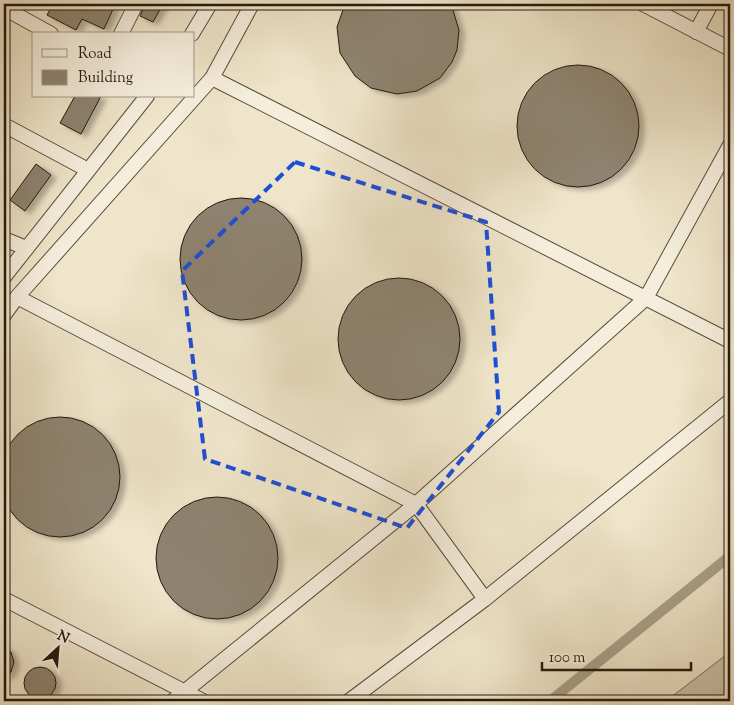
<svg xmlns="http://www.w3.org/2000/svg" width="734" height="705" font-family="'Sorts Mill Goudy',serif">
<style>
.green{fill:#ccc2aa;stroke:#786e5c}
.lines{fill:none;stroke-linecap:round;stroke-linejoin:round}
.canal{stroke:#aaa08a;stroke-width:10}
.building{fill:#8e8370;stroke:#24190e;filter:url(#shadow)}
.minor-casing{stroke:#574c3d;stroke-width:16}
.minor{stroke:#f5eedd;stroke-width:14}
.marked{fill:none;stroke:#1d4ed8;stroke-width:4;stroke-dasharray:10 6;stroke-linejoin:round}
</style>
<defs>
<filter id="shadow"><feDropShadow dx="5.5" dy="3" stdDeviation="2.5" flood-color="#0004"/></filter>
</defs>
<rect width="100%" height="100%" fill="#efe5ca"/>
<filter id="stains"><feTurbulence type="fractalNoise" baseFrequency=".004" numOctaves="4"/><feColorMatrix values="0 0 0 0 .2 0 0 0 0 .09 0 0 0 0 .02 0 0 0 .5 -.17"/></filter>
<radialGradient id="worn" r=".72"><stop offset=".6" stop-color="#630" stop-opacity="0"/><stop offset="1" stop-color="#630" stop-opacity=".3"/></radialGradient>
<!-- green -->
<path class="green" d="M730,652V701H666Z"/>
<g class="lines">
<!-- canal -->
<path class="canal" d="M550,701L730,556"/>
</g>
<!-- building -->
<path class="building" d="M53,4H107L114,7L104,29L82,19L76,30L47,15Z
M145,4H163L153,22L140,16Z
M345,4H451L459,30L457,50L452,62L440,78L417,91L397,94L371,88L355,76L340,53L337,27Z
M517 126a61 61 0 1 1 122 0a61 61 0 1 1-122 0Z
M75,96H101L81,134L60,123Z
M36,164L51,175L25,211L10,200Z
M180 259a61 61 0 1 1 122 0a61 61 0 1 1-122 0Z
M338 339a61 61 0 1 1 122 0a61 61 0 1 1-122 0Z
M0 477a60 60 0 1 1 120 0a60 60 0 1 1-120 0Z
M156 558a61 61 0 1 1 122 0a61 61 0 1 1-122 0Z
M4,645L11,652L14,662L11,672L4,678Z
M24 683a16 16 0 1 1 32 0a16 16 0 1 1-32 0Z"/>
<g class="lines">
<defs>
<path id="minor" d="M643,4L730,49
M4,8L51,34
M696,32L711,4
M121,34L136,4
M192,34L210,4
M212,78L730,341
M4,125L88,170
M4,239L26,248
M4,277L147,96
M17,297L416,504L485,599
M4,315L17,297L212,78L252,4
M4,599L203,701
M173,701L416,504L646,298L730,145
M349,701L485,599L730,401"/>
</defs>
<!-- minor casing -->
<use href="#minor" class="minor-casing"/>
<!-- minor -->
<use href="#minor" class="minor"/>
</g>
<!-- marked area -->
<path class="marked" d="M295,162L486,222L499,412L407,528L205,459L182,271Z"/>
<!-- margin -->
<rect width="734" height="705" fill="none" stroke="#efe5ca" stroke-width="20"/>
<rect x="5" y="5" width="724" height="695" fill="none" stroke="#24190e" stroke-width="2.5"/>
<rect x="10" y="10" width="714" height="685" fill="none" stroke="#24190e"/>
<!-- legend -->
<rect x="32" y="32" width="162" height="65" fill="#f5eedd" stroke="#a1998a"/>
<rect x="42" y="49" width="25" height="8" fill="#f5eedd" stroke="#a1998a"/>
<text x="78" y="58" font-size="15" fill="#24190e">Road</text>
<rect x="42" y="70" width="25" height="15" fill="#8e8370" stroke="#a1998a"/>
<text x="78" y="82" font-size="15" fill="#24190e">Building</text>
<!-- north arrow -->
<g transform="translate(58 648) rotate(26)" stroke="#f5eedd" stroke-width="4" paint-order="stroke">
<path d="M0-4L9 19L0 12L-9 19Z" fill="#24190e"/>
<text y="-8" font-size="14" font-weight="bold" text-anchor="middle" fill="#24190e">N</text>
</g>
<!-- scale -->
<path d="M542 662v8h149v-8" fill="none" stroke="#24190e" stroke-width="2.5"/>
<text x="549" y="662" font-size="15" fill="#24190e" stroke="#f5eedd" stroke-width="4" paint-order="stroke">100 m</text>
<rect width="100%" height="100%" filter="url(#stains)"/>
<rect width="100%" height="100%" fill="url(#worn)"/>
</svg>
